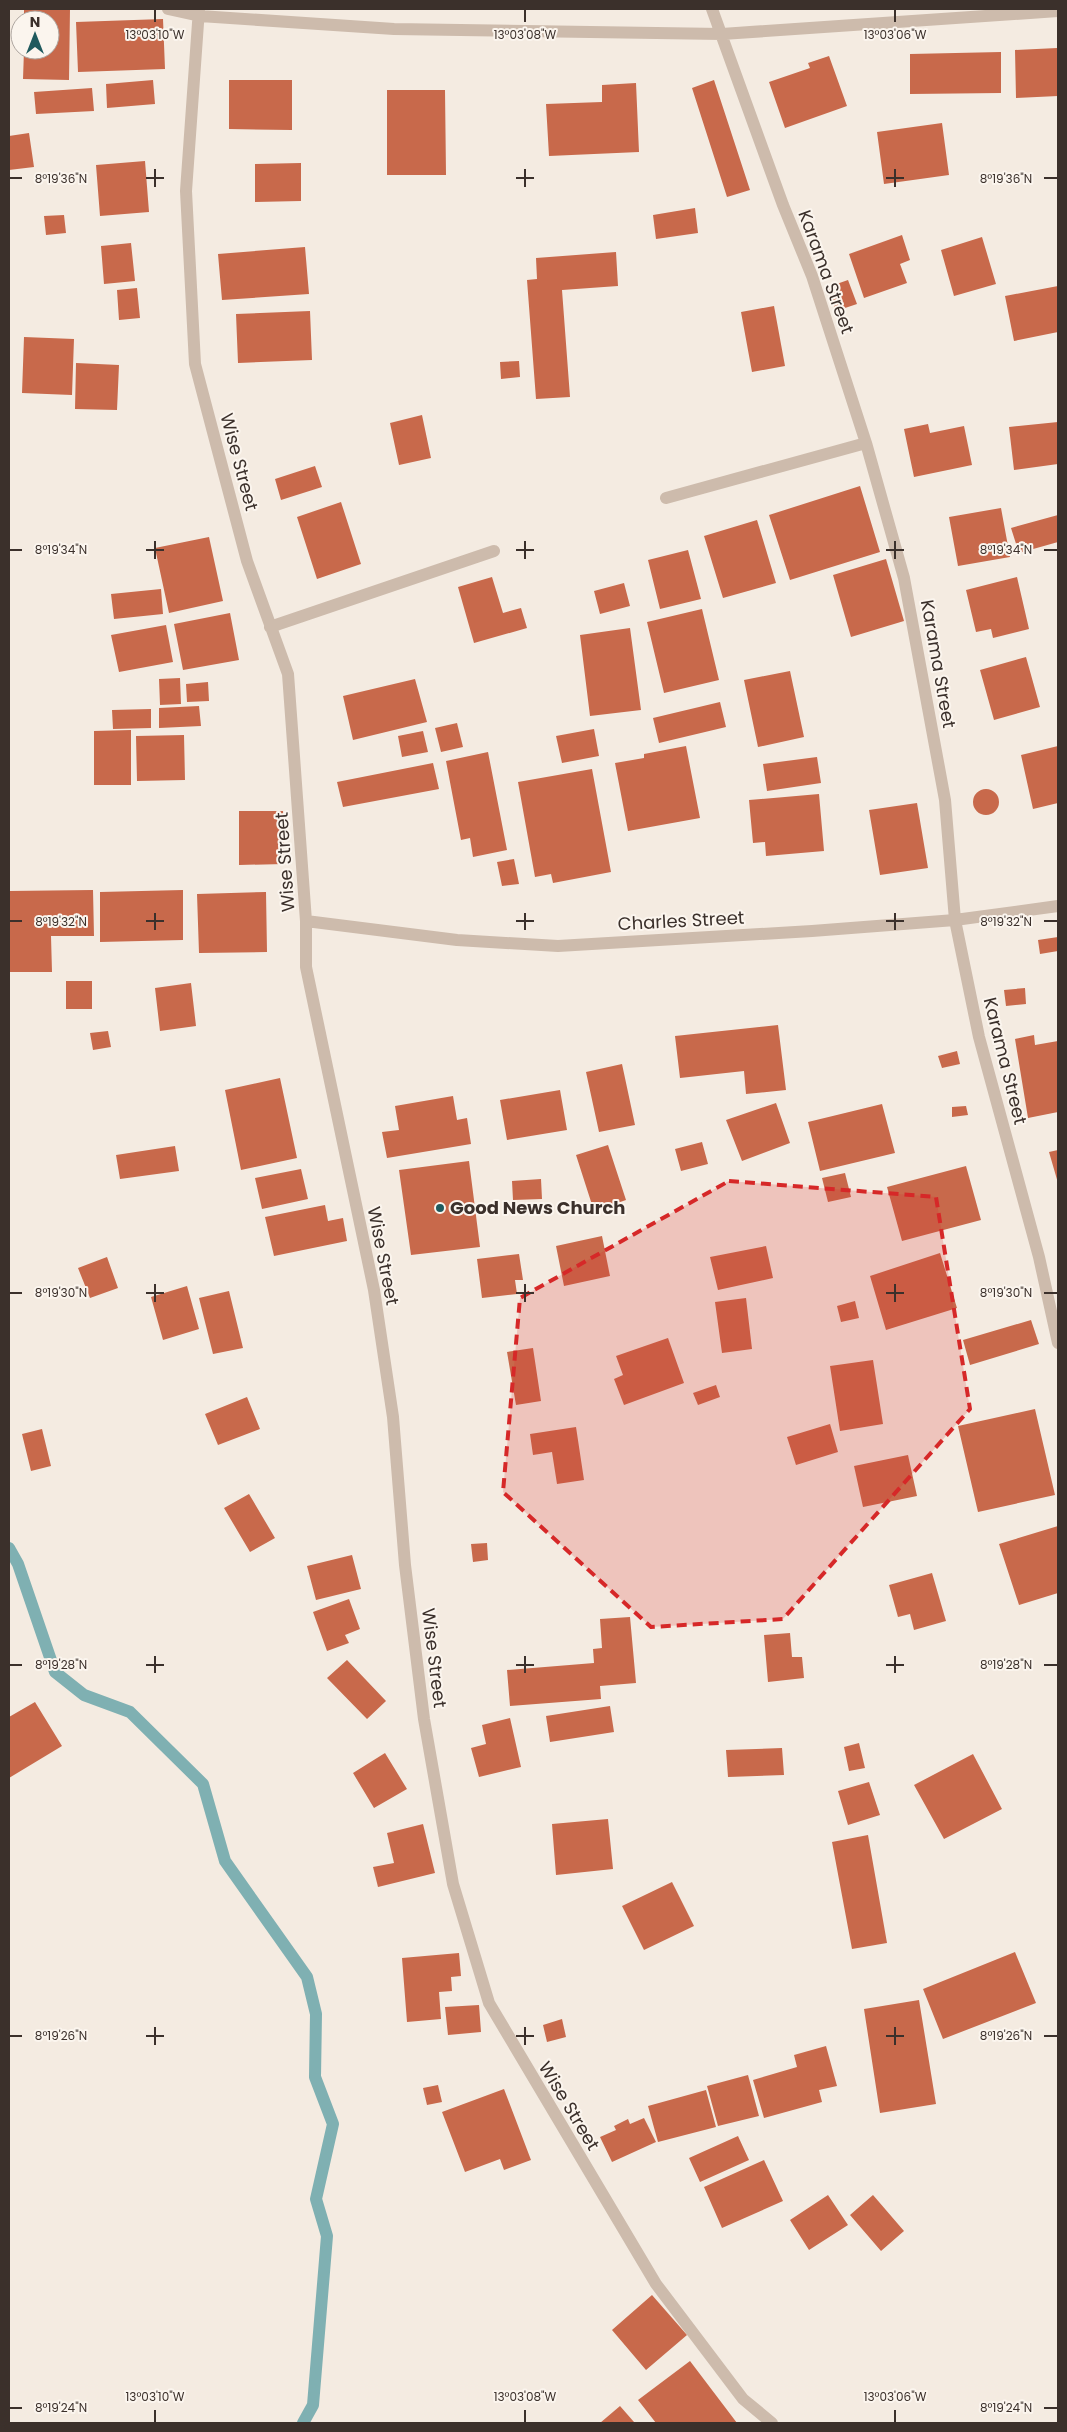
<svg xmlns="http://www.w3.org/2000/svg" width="1067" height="2432" font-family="Poppins,sans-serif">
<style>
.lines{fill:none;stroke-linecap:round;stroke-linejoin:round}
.stream{stroke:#7fb0b2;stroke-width:12}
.building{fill:#c8694b}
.minor{stroke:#cdbbac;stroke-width:12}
.marked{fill:#d62828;fill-opacity:0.2;stroke:#d62828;stroke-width:4;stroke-dasharray:10 6;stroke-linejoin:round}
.ticks{fill:none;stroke:#3b302b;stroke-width:2}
.poi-dot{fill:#1f5a5e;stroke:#fbf5ee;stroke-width:2}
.labels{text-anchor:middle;stroke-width:4;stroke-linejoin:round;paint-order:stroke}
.street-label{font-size:18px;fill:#3b302b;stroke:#fbf5ee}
.poi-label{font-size:18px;font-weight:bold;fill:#3b302b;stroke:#fbf5ee;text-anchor:start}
.ticks-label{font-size:12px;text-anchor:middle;fill:#3b302b;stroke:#fbf5ee;stroke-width:4;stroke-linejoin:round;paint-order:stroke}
</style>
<rect width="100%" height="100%" fill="#f4ebe1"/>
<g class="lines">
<!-- stream -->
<path class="stream" d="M9,1548L18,1564L55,1672L84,1695L130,1712L203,1784L225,1861L307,1977L316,2014L315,2077L333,2124L316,2199L327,2236L313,2405L303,2423"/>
</g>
<!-- building -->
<path class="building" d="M24,9H70L69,80L23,79L24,50H50V20H24Z
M163,19L165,69L78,72L76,22Z
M1057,48L1058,96L1016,98L1015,50Z
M1001,52V93L910,94V54Z
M829,56L847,106L785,128L769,82L810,68L808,63Z
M153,80L155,104L107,108L106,84Z
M229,80H292V130L229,129Z
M714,80L750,190L727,197L692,88Z
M636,83L639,152L549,156L546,104L602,102V85Z
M92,88L94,111L36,114L34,92Z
M387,90H445L446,175H387Z
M942,123L949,175L884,184L877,132Z
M29,133L34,167L9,170V136Z
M145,161L149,212L100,216L96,165Z
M301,163V201L255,202V164Z
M695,208L698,233L656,239L653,215Z
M64,215L66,233L46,235L44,216Z
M902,235L910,260L900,264L907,283L864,298L849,254Z
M982,237L996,284L954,296L941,250Z
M131,243L135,281L104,284L101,246Z
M305,247L309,294L222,300L218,254Z
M616,252L618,286L562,290L570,397L536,399L527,280L537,279L536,258Z
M848,280L857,304L836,311L828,287Z
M1058,286V332L1014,341L1005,296Z
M137,288L140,318L119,320L117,290Z
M774,306L785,366L752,372L741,312Z
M310,311L312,360L238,363L236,314Z
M24,337L74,339L72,395L22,393Z
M519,361L520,377L501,379L500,362Z
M76,363L119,365L117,410L75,409Z
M422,415L431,458L399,465L390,423Z
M1058,422V464L1014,470L1009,427Z
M928,424L930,433L964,426L972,465L914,477L904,429Z
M315,466L322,487L281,500L275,479Z
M860,486L880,552L790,580L769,515Z
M341,502L361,564L317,579L297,517Z
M1001,508L1010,557L958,566L949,517Z
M1058,515V542L1019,553L1011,528Z
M757,520L776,583L723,598L704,536Z
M209,537L223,601L169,613L155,548Z
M688,550L701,599L660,609L648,560Z
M886,559L904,621L851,637L833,575Z
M492,577L503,613L521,608L527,628L474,643L458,587Z
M1017,577L1029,629L993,638L991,629L976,632L966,590Z
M624,583L630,606L600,614L594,591Z
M161,589L163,614L114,619L111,594Z
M702,609L719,680L664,693L647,622Z
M230,613L239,660L183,670L174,624Z
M166,625L173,662L119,672L111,635Z
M630,628L641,710L590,716L580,635Z
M1026,657L1040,707L994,720L980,670Z
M790,671L804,737L758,747L744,680Z
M180,678L181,704L160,705L159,679Z
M415,679L427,722L353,740L343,696Z
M208,682L209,701L187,702L186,684Z
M720,702L726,727L659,743L653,718Z
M199,706L201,726L159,728V708Z
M151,709V728L113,729L112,710Z
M457,723L463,747L441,752L435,728Z
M594,729L599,756L562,763L556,736Z
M131,730V785H94V731Z
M423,731L428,752L402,757L398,736Z
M184,735L185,780L137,781L136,736Z
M686,746L700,818L628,831L615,763L644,758V754Z
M1058,746V803L1033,809L1021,755Z
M488,752L507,850L473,857L470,838L461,840L446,761Z
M817,757L821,783L767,791L763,764Z
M433,763L439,789L343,807L337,782Z
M592,769L611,872L553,883L551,874L535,877L518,782Z
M973 802a13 13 0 1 1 26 0a13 13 0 1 1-26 0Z
M819,794L824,851L766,856L765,842L753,843L749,800Z
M917,803L928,868L880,875L869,810Z
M239,811H283L284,864L239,865Z
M514,859L519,884L502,886L497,862Z
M93,890L94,936H51L52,972H9V891Z
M183,890V940L100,942V892Z
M266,892L267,952L199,953L197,894Z
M1058,937V951L1040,954L1038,940Z
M66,981H92V1009H66Z
M191,983L196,1026L160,1031L155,988Z
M1025,988L1026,1004L1006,1006L1004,990Z
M778,1025L786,1090L746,1094L744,1071L680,1078L675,1036Z
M108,1031L111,1047L93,1050L90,1033Z
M1034,1035L1035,1045L1058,1041V1112L1028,1118L1015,1039Z
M957,1051L960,1064L942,1068L938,1056Z
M622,1064L635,1125L599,1132L586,1072Z
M280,1078L297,1158L241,1170L225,1090Z
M560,1090L567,1130L507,1140L500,1100Z
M453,1096L457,1120L467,1118L471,1144L387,1158L382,1132L399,1130L395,1106Z
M776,1103L790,1143L742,1161L726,1120Z
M882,1104L895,1153L820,1171L808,1122Z
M966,1106L968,1115L952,1117V1107Z
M702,1142L708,1164L681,1171L675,1149Z
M608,1145L626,1200L594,1211L576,1155Z
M175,1146L179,1171L120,1179L116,1155Z
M1058,1150V1183L1049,1152Z
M469,1161L480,1247L411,1255L399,1170Z
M966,1166L981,1220L902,1241L887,1187Z
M301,1169L308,1199L262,1209L255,1178Z
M845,1173L851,1197L828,1202L822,1178Z
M541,1179L542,1199L513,1200L512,1181Z
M325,1205L328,1221L343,1218L347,1241L274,1256L265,1217Z
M602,1236L610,1276L564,1286L556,1246Z
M766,1246L773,1278L718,1290L710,1257Z
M940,1253L957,1308L886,1330L870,1276Z
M519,1254L523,1280H515L517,1294L482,1298L477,1259Z
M107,1257L118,1288L90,1298L78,1268Z
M187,1286L199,1329L163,1340L151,1297Z
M229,1291L243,1348L213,1354L199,1298Z
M746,1298L752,1349L722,1353L715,1302Z
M855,1301L859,1318L841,1322L837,1306Z
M1031,1320L1039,1344L970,1365L963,1340Z
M668,1338L684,1383L624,1405L614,1379L623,1375L616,1356Z
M533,1348L541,1401L516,1405L507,1352Z
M873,1360L883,1424L840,1431L830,1366Z
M716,1385L720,1397L698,1405L693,1393Z
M247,1397L260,1429L218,1445L205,1414Z
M1035,1409L1055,1495L978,1512L958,1426Z
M830,1424L838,1452L796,1465L787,1437Z
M576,1427L584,1480L557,1484L552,1452L533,1455L530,1434Z
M42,1429L51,1466L31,1471L22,1434Z
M908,1455L917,1496L863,1507L854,1466Z
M249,1494L275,1538L250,1552L224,1508Z
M1058,1526V1593L1019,1605L999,1544Z
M487,1543L488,1560L473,1562L471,1544Z
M352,1555L361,1589L316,1600L307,1566Z
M932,1573L946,1621L914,1630L910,1614L898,1617L889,1585Z
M349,1599L360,1629L345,1635L349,1643L327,1651L313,1612Z
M630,1617L636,1683L600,1686L601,1699L510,1706L507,1670L594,1663L593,1649L602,1648L600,1619Z
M790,1633L792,1657H802L804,1678L768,1682L764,1635Z
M347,1660L386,1701L367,1719L327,1678Z
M35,1702L62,1746L9,1778V1717Z
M610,1706L614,1732L550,1742L546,1716Z
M510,1718L521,1767L479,1777L471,1748L486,1744L482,1725Z
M859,1743L865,1768L849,1771L844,1747Z
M782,1748L784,1775L728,1777L726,1750Z
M385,1753L407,1789L374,1808L353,1773Z
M973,1754L1002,1809L944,1839L914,1785Z
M869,1782L880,1815L848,1825L838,1791Z
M608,1819L613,1869L556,1875L552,1824Z
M423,1824L435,1873L378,1887L373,1867L394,1863L387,1833Z
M868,1835L887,1943L852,1949L832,1842Z
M672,1882L694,1926L644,1950L622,1906Z
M1015,1952L1036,2003L943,2039L923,1989Z
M459,1953L461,1976L451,1977L452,1991L439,1992L441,2019L407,2022L402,1958Z
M919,2000L936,2104L880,2113L864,2009Z
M479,2005L481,2032L448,2035L445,2007Z
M562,2019L566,2037L547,2042L543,2025Z
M826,2046L837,2086L819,2090L822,2102L764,2118L753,2080L797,2067L794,2055Z
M748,2075L759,2116L718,2126L707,2086Z
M438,2085L442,2102L427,2105L423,2088Z
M504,2089L531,2160L504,2170L500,2159L465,2172L442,2112Z
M706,2090L716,2127L658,2142L648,2106Z
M644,2118L656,2142L612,2162L600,2137L616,2130L614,2126L628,2119L630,2124Z
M738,2136L749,2160L700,2182L689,2158Z
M764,2160L783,2201L722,2228L704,2187Z
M828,2195L848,2225L809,2250L790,2220Z
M873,2195L904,2231L881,2251L850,2215Z
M652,2295L687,2335L646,2370L612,2330Z
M690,2361L737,2423H656L638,2400Z
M620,2406L634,2422L632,2423H600Z"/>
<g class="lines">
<!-- minor -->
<path class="minor" d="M168,9L200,16L394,29L722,34L1058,11
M199,9L186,191L195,364L247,561L288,674L306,921V967L374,1290L393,1417L405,1565L424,1719L453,1884L489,2003L656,2284L743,2399L772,2423
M712,9L783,205L812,276L866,443L904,578L945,800L955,920L979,1037L1039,1257L1058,1343
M666,498L866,443
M270,627L494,551
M306,921L457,940L558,946L812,931L955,920L1058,906"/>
</g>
<!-- marked area -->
<path class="marked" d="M729,1181L936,1197L970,1409L783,1619L651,1627L503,1492L520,1298Z"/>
<!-- ticks -->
<path class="ticks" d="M155,10V22M525,10V22M895,10V22M155,169V187M525,169V187M895,169V187M10,178H22M146,178H164M516,178H534M886,178H904M1044,178H1057M155,541V559M525,541V559M895,541V559M10,550H22M146,550H164M516,550H534M886,550H904M1044,550H1057M155,913V930M525,913V930M895,913V930M10,921H22M146,921H164M516,921H534M886,921H904M1044,921H1057M155,1284V1302M525,1284V1302M895,1284V1302M10,1293H22M146,1293H164M516,1293H534M886,1293H904M1044,1293H1057M155,1656V1673M525,1656V1673M895,1656V1673M10,1665H22M146,1665H164M516,1665H534M886,1665H904M1044,1665H1057M155,2027V2045M525,2027V2045M895,2027V2045M10,2036H22M146,2036H164M516,2036H534M886,2036H904M1044,2036H1057M10,2408H22M1044,2408H1057M155,2410V2422M525,2410V2422M895,2410V2422"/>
<!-- markers -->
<circle class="poi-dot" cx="440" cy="1208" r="5"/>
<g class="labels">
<!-- street labels -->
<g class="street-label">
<text transform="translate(826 272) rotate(70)" y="6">Karama Street</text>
<text transform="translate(239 462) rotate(75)" y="6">Wise Street</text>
<text transform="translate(938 664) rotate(80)" y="6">Karama Street</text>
<text transform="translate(285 862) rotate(-94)" y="6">Wise Street</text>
<text transform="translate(681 921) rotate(-3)" y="6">Charles Street</text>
<text transform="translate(1005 1061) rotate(76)" y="6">Karama Street</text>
<text transform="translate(383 1256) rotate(79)" y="6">Wise Street</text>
<text transform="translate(434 1658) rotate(83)" y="6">Wise Street</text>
<text transform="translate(569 2106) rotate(59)" y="6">Wise Street</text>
</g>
<!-- poi labels -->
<g class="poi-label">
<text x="450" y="1214">Good News Church</text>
</g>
</g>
<g class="ticks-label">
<text x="155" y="39">13°03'10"W</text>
<text x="525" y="39">13°03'08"W</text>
<text x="895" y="39">13°03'06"W</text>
<text x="61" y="183">8°19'36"N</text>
<text x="1006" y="183">8°19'36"N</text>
<text x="61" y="554">8°19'34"N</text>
<text x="1006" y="554">8°19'34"N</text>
<text x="61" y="926">8°19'32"N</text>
<text x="1006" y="926">8°19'32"N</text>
<text x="61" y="1297">8°19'30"N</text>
<text x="1006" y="1297">8°19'30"N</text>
<text x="61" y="1669">8°19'28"N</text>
<text x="1006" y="1669">8°19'28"N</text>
<text x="61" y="2040">8°19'26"N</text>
<text x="1006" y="2040">8°19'26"N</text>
<text x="155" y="2401">13°03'10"W</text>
<text x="525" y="2401">13°03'08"W</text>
<text x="895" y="2401">13°03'06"W</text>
<text x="61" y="2412">8°19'24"N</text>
<text x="1006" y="2412">8°19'24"N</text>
</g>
<!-- border -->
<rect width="1067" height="2432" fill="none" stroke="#3b302b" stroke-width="20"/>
<!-- north arrow -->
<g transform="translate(35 35)"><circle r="24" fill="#fbf5ee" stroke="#aea6a0"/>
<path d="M0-4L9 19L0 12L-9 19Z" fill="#1f5a5e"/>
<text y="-8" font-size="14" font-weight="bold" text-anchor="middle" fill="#3b302b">N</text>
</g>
</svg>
